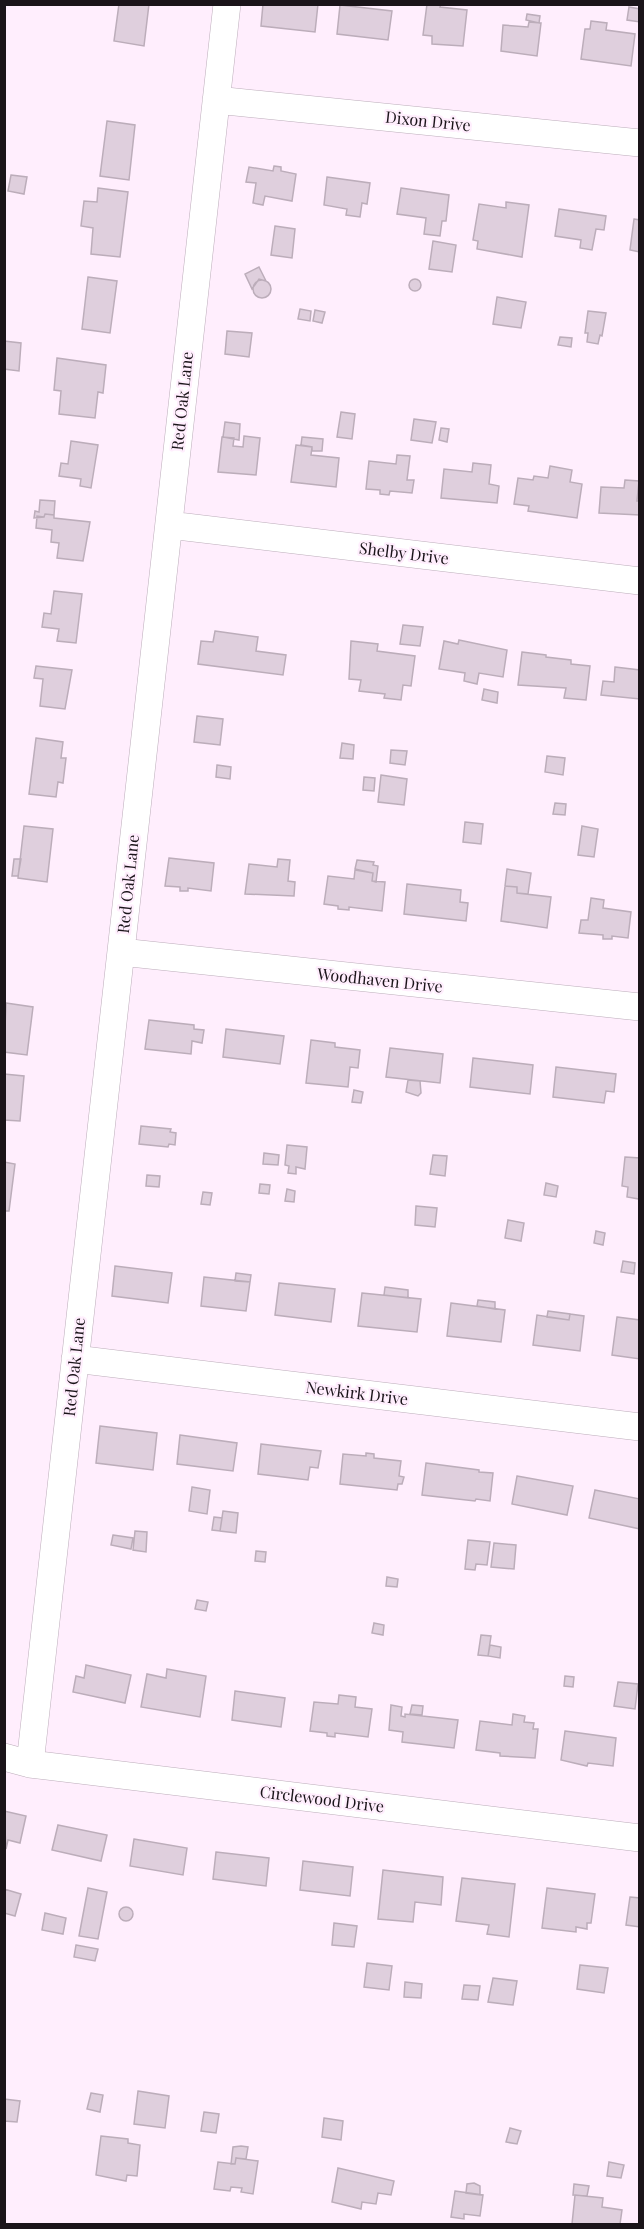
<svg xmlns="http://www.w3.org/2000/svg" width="644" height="2229" font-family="'Playfair Display',serif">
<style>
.building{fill:#dfcfdd;stroke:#bcadba;stroke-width:1.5}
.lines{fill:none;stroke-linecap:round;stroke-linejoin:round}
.minor-casing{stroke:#bcadba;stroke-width:28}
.minor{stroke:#fff;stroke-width:27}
.labels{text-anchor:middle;stroke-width:4.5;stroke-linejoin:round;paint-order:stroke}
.street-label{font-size:16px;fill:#1a1419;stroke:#ffeefd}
</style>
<rect width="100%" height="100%" fill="#ffeefd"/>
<!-- building -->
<path class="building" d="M119,4H149L144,46L114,41Z
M263,4H318L315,32L261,26Z
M427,4H441L440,7L467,10L463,46L432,44V36L423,35Z
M340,5L392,11L388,40L337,34Z
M629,7L640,9V22L627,20Z
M527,14L540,16L539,23L526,20Z
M591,21L607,23L606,30L635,34L631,66L581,59L585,29H590Z
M529,22L541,23L537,56L501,51L503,25L528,27Z
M107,121L135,125L129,180L100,176Z
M274,166L281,167V171L296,174L292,201L265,196L263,205L253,203L256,183L246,182L249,167L273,171Z
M11,175L27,177L24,194L8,191Z
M327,177L370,183L367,204L362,203L360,217L346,215L347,209L324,205Z
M98,188L128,192L120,257L91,254L93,228L81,226L84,201L97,202Z
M401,188L449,195L446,221H442L440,236L424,234L426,218L397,214Z
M506,202L529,205L522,257L477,249L478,241L473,240L479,204L506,208Z
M559,209L606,216L604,230L596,229L592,250L580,248L581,240L555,236Z
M634,219L640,220V252L630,250Z
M275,226L295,229L292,258L271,255Z
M433,241L456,245L452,272L429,269Z
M259,267L266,281L259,279L252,289L245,274Z
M88,277L117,281L110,333L82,329Z
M409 285a6 6 0 1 1 12 0a6 6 0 1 1-12 0Z
M253 289a9 9 0 1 1 18 0a9 9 0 1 1-18 0Z
M497,297L526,302L521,328L493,324Z
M300,309L311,311L310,321L298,319Z
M315,310L325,312L322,323L313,321Z
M588,311L606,313L602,336L600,335L598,344L587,342L588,333H585Z
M227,331L252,333L249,357L225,354Z
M560,337L572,338L571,347L558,345Z
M4,341L21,343L19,371L4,369Z
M57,358L106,365L103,393L98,392L95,418L59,414L61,391L54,390Z
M341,412L355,414L352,439L337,437Z
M414,419L436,422L432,443L411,440Z
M225,422L240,424L239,440L223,437Z
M441,428L449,429L447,442L439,440Z
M244,436L260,438L256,475L218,472L222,437L234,438L233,446L243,447Z
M302,437L323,439L322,451H312V447L301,445Z
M71,441L98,445L91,488L80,486L81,479L59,476L61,463L68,464Z
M296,445L312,447L311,455L339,458L336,487L291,482Z
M397,455L410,456L407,480H414L412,493L390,491L389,495L380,494V490L366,489L369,461L396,464Z
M473,463L491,465L489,484L499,486L497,503L441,498L444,469L472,472Z
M550,466L572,470L570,482L582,484L577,518L528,511L529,506L514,504L518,478L533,480L534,476L548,478Z
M625,480L639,481L637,501H640V515L599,513L601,487L624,488Z
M40,500L55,501L54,515L45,514L44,517L34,518L35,511L39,512Z
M45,514L54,515V518L90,522L83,561L57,558L59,543L51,542L52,530L36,528L37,516L44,517Z
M54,591L82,594L76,643L57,641L59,629L42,627L44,613L51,614Z
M403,625L423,627L420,646L400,644Z
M215,631L258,637L256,651L286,655L283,675L198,664L201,641L213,642Z
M459,640L507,650L503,677L479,673L477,684L464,681L465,673L439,669L444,641L458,644Z
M351,641L378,644L377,651L415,656L411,686L403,685L401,700L384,698L385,694L359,691L361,680L349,679Z
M522,652L546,655V657L571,660V664L590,666L586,700L564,698L566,688L518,685Z
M36,666L72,670L65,709L40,706L43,679L34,678Z
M615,667L640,670V699L601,695L603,681L614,682Z
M484,689L498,692L497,703L482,700Z
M197,716L223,719L220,745L194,742Z
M36,738L63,742L61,758H66L63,783L58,782L56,797L29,794Z
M342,743L354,745L353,759L340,758Z
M391,750L407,751L405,765L390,763Z
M547,756L565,758L563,775L545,772Z
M217,765L231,767L230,779L216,777Z
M381,775L407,779L404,805L378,802Z
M364,777L375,778L374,791L363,790Z
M555,803L566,804L565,815L553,814Z
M465,822L483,824L481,844L463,842Z
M24,826L53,829L47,882L18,878Z
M582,826L598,829L594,857L578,855Z
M169,858L214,863L211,891L188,888V891H180V887L165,886Z
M14,859H21L18,876H12Z
M278,859L290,860L288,881L295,882L294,896L245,894L249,864L277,867Z
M357,860L374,862L373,865L378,866L376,882L372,881L373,873L355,869Z
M507,869L531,873L528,894L517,893V887L505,886Z
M355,870L373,873L372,881L385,882L382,911L349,907V910L338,909V906L324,904L328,876L354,879Z
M407,884L461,890L460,902L468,903L466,921L404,914Z
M505,886L517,887V893L551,897L547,928L501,921Z
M591,898L604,900L603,908L631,912L628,938L612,936V939H603V935L579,933L581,920H588Z
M6,1003L33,1007L27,1055L4,1052Z
M149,1020L194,1025V1029L204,1030L202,1043L192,1041L191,1054L145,1049Z
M226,1029L284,1036L280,1064L223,1057Z
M311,1040L335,1043V1047L360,1050L358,1068L350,1067L348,1087L306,1083Z
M390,1048L443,1054L440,1083L386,1077Z
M473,1058L533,1065L530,1094L470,1087Z
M556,1067L616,1074L614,1092L606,1091L604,1103L553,1097Z
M4,1074L24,1076L20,1121L4,1120Z
M408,1080L420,1081L421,1093L418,1096L406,1092Z
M354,1090L363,1092L361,1103L352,1102Z
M141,1126L171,1129L170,1132L176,1133L175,1145L169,1144L168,1147L139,1144Z
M287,1145L307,1147L305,1169L296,1167V1174L288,1173L289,1166L285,1165Z
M264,1153L279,1155L278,1165L263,1164Z
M433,1155L447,1156L445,1176L430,1174Z
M625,1157L640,1158L639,1199L627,1197L628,1187L622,1186Z
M4,1162L15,1164L9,1211H4Z
M147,1175L160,1176L159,1187L146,1186Z
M546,1183L558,1186L556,1197L544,1195Z
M260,1184L270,1185L269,1194L259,1193Z
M287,1189L295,1191L294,1202L285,1201Z
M203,1192L212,1193L210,1205L201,1204Z
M416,1206L437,1208L435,1227L415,1225Z
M508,1220L524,1223L521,1241L505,1238Z
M596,1231L605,1233L603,1245L594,1243Z
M623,1261L635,1263L634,1274L621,1272Z
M115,1266L172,1273L168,1303L112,1296Z
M236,1273L251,1275L250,1282L235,1281Z
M204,1277L250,1282L246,1311L201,1306Z
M279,1283L335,1289L331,1322L275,1315Z
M385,1287L408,1290V1298L384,1295Z
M362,1293L421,1299L417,1332L358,1326Z
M478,1300L495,1302V1309L477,1306Z
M451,1303L505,1310L501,1342L447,1336Z
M548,1311L570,1314L569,1320L547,1317Z
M570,1314L584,1316L580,1351L533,1345L537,1315L569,1320Z
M617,1317L640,1320V1359L612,1355Z
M100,1426L157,1433L153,1470L96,1463Z
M180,1435L237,1443L233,1471L177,1464Z
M261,1444L321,1451L318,1468L310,1467L308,1480L258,1474Z
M366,1453L374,1454V1458L401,1461L399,1476L404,1477L402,1484H398L397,1490L340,1484L343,1454L366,1456Z
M426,1463L479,1470V1472L493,1473L490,1501L476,1499L475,1501L422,1495Z
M517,1476L573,1486L567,1515L512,1504Z
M192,1487L210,1490L207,1514L189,1511Z
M595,1490L640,1499V1529L589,1518Z
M223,1511L238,1513L236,1533L220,1531Z
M214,1517L222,1518L220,1531L212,1530Z
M135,1531L147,1532L146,1552L133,1550Z
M113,1535L133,1538L131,1549L111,1545Z
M468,1540L490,1542L487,1565L476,1564L475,1570L465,1569Z
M494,1543L516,1545L514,1569L491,1567Z
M256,1551L266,1552L265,1562L255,1561Z
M387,1577L398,1579L397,1587L386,1586Z
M197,1600L208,1602L206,1611L195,1609Z
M374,1623L384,1625L383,1635L372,1633Z
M481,1635L491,1636L488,1656L478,1655Z
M490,1645L501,1647L500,1658L488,1656Z
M86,1665L131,1675L125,1703L73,1692L76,1676L84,1678Z
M167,1669L206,1676L200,1717L141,1707L147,1674L166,1678Z
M565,1676L574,1677L573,1687L564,1686Z
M618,1682L638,1684L635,1709L614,1706Z
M235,1691L285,1698L281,1727L232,1720Z
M339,1695L356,1697L355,1707L372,1709L368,1737L335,1733V1737L327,1736V1733L310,1731L314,1702L338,1704Z
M391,1705L402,1707L401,1716L405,1717V1714L458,1720L454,1748L402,1742L403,1732L389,1730Z
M412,1705L423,1706L422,1715L410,1714Z
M513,1714L525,1716L524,1722L534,1723L533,1729H538L535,1758L500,1756V1753L476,1750L480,1721L512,1725Z
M565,1731L616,1738L613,1766L588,1763L587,1766L561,1760Z
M4,1811L26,1816L20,1843L8,1840L6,1849Z
M58,1825L107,1835L101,1861L52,1850Z
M134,1839L187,1848L183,1875L130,1866Z
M216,1852L269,1858L266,1886L213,1879Z
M303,1861L353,1867L350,1896L300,1890Z
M383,1870L443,1877L441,1905L415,1902L413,1922L378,1919Z
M462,1878L515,1884L509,1937L487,1934L489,1925L456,1921Z
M88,1888L107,1892L98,1939L79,1936Z
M547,1888L595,1894L591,1923H587V1929L576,1927V1932L542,1928Z
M4,1889L21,1894L15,1916L4,1913Z
M630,1897L640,1898V1927L626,1925Z
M119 1914a7 7 0 1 1 14 0a7 7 0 1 1-14 0Z
M45,1913L66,1918L63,1934L42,1930Z
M334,1923L357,1926L354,1947L332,1945Z
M76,1945L98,1949L95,1961L74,1957Z
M367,1963L392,1966L389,1990L364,1987Z
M580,1965L608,1968L604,1993L577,1989Z
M493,1978L517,1981L513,2005L488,2002Z
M405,1982L422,1984L421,1998L404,1997Z
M464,1985L480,1986L478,2000L462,1999Z
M138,2091L169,2096L165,2128L134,2124Z
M91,2093L103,2095L100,2112L87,2109Z
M4,2099L20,2101L17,2122L4,2121Z
M204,2112L219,2114L216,2133L201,2131Z
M324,2118L343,2121L341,2140L322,2137Z
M510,2128L521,2131L517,2144L506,2142Z
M101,2136L128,2139V2143L140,2145L137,2176L127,2175L126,2181L96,2175Z
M241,2146L248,2147L246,2159L236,2158L235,2164H231L233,2147Z
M236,2158L258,2161L253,2194L241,2192L242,2188L231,2187L230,2191L214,2189L218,2162L235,2164Z
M609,2162L624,2165L621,2178L607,2176Z
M338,2168L394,2181L391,2195L378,2193L376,2204L362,2202L361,2209L332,2202Z
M474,2183L480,2186V2195L466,2193L467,2184Z
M574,2184L589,2186L587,2196L573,2195Z
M455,2191L483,2195L480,2216L464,2214V2219L451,2217Z
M575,2195L603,2198L602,2207L622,2210L620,2224H572Z"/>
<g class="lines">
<defs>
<path id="minor" d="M216,100L640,143
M169,525L640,581
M121,952L640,1007
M75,1359L640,1427
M4,1757L30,1764L640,1838
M30,1764L227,4"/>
</defs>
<!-- minor casing -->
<use href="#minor" class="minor-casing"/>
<!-- minor -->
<use href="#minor" class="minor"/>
</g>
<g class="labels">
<!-- street labels -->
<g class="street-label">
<text transform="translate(428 121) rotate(6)" y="6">Dixon Drive</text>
<text transform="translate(182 401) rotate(-84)" y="6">Red Oak Lane</text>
<text transform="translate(404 553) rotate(7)" y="6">Shelby Drive</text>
<text transform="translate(128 884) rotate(-84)" y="6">Red Oak Lane</text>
<text transform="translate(380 980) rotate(6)" y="6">Woodhaven Drive</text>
<text transform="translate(74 1367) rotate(-84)" y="6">Red Oak Lane</text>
<text transform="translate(357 1393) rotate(7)" y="6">Newkirk Drive</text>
<text transform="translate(322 1799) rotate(7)" y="6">Circlewood Drive</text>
</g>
</g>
<!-- border -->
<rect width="644" height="2229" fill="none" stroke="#1a1419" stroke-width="12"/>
</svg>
